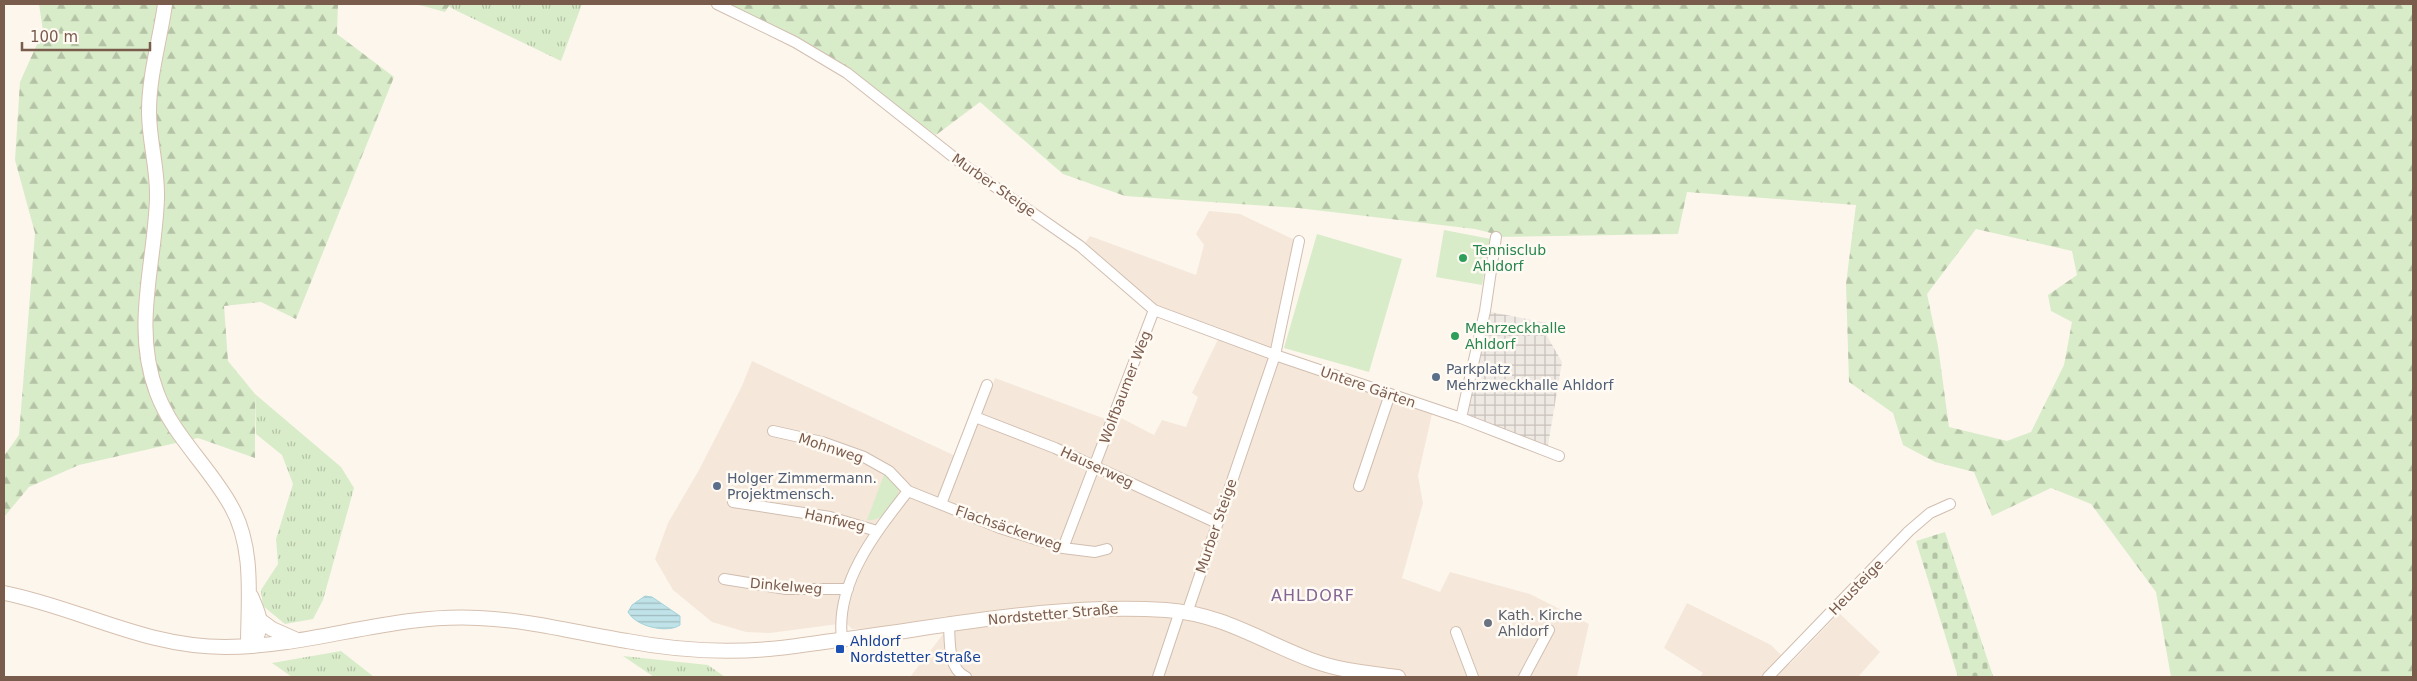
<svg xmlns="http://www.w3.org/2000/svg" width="2417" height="681" font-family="'DejaVu Sans',sans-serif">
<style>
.residential{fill:#f5e8da}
.industrial{fill:url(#industrial-grid)}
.grass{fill:url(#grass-tufts)}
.forest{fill:url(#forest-firs);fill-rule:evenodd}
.cemetery{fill:url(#cemetery-stones)}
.park{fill:#d8ecc9}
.water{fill:url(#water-rules);stroke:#a5d3da}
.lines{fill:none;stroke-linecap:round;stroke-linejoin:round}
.street-casing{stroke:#d1beb0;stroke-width:12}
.secondary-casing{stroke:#d6c0b0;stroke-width:16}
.street{stroke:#fff;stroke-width:10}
.secondary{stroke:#fff;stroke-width:14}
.leisure-dot{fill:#2e9e5b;stroke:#fffaf3;stroke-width:2}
.service-dot{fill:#5c6f8a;stroke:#fffaf3;stroke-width:2}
.worship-dot{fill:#6b7280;stroke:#fffaf3;stroke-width:2}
.transit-dot{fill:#1a4fb4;stroke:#fffaf3;stroke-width:2}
.labels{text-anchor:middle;stroke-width:5;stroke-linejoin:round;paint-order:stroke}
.street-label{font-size:14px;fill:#7a5c4d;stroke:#fffaf3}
.leisure-label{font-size:14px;fill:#27864d;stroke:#fffaf3;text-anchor:start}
.service-label{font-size:14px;fill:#4e5e75;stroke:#fffaf3;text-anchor:start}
.worship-label{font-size:14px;fill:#5b616d;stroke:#fffaf3;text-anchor:start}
.transit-label{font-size:14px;fill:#164399;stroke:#fffaf3;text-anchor:start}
.quarter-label{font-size:16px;letter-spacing:1px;fill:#846695;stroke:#fffaf3}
</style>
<defs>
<pattern id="industrial-grid" width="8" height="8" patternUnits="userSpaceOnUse" patternTransform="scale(1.25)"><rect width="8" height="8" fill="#efe9e4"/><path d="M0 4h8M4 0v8" fill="none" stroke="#c7c0bb"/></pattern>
<pattern id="grass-tufts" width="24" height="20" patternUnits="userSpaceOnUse" patternTransform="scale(1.25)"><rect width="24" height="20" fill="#d8ecc9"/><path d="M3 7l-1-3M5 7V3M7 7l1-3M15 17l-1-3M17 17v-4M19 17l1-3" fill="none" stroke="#b4c2a5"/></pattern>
<pattern id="forest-firs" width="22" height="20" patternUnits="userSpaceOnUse" patternTransform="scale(1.25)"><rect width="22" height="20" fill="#d8ecc9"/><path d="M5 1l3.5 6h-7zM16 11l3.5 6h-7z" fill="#b4c2a5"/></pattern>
<pattern id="cemetery-stones" width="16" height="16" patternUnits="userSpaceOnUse" patternTransform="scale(1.25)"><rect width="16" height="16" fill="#d8ecc9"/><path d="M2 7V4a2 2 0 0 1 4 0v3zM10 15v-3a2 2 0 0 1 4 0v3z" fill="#b4c2a5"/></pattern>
<pattern id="water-rules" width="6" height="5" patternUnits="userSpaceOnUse" patternTransform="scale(1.25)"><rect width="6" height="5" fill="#bfe3e8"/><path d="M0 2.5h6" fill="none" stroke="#a0bbbe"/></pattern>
</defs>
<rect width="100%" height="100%" fill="#fdf6ec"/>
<!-- residential -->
<path class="residential" d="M1209,211L1240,214L1295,240L1269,359L1432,414L1418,476L1423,503L1402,578L1440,592L1450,572L1530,594L1589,624L1577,677H910L944,633L946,616L883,628L852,629L846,623L770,633L746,632L712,622L673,590L655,559L668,523L699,470L742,386L752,361L964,460L995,378L1116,423L1119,417L1154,435L1162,420L1186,427L1198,397L1192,393L1223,329L1150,304L1085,243L1090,236L1196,275L1204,245L1196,234Z
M1687,603L1771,645L1790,664L1839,613L1880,652L1858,677H1700L1703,673L1664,648Z"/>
<!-- industrial -->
<path class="industrial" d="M1485,311L1548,323L1547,336L1562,362L1547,451L1461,418Z"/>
<!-- grass -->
<path class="grass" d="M450,4H582L561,61L453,9L448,6Z
M255,394L341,467L354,488L323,600L313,619L285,624L263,606L261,590L278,564L276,539L293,484L282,455L256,434Z
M341,651L374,677H292L272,663Z
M623,656L708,665L725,677H654Z"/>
<!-- forest -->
<path class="forest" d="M39,4H338L337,34L394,77L296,319L261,302L224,306L228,361L255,394V458L198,438L79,465L29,487L4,517V456L19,435L35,233L15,160L20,82L43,31Z
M416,4H450L445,12Z
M726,4H2413V677H2171L2156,592L2091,504L2051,488L1992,516L1974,472L1935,462L1903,445L1893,413L1849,382L1846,284L1856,205L1687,192L1678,234L1496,237L1491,233L1475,229L1298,208L1125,196L1063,174L980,102L936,135L829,58ZM1976,229L2072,251L2077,275L2048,295L2051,311L2072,322L2064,365L2031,432L2007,441L1949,427L1938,346L1927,294Z"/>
<!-- cemetery -->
<path class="cemetery" d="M1945,532L1993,676L1958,677L1916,541Z"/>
<!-- park -->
<path class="park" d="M1444,230L1491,239L1482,285L1436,277Z
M1317,234L1402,259L1369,372L1284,348Z
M885,472L899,488C898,503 883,522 867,520Z"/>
<!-- water -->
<path class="water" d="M645,596L652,597L680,616V625C667,634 635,626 628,612L632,605Z"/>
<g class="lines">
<defs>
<path id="street" d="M717,4L795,42L847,73L961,163L1080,246L1154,310L1275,355L1461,418L1559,456
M975,417L1055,448L1217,523
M1461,418L1485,311L1496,237
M773,431L822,442L864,457L889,471L908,491L1000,528L1063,548L1095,552L1107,549
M1359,486L1390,394
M733,502L830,517L877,531
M941,504L987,385
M1063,548L1154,310
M724,579L786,589H848
M1187,613L1275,355L1299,241
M949,625C950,643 948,669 966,677
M1456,632L1473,677
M842,639C835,583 876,532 908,491
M1158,677L1180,611
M1524,677L1549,630
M1768,677L1909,531L1930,513L1950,504"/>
<path id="secondary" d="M165,4C160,40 149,75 149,112C149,141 158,169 157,198C155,264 132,328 157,393C173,436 209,466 231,506C255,548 248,600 248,646
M4,593C80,608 144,647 225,647C311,647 392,613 479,618C529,620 578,633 627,641C674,650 722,653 769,649C796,647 821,642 847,639C953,625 1059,603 1166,610C1224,614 1262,642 1314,661C1341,671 1369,673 1398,677
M261,621L272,629L297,640
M248,646C267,630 260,616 251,596"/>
</defs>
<!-- street casing -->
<use href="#street" class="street-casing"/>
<!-- secondary casing -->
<use href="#secondary" class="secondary-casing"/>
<!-- street -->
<use href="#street" class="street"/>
<!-- secondary -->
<use href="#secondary" class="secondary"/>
</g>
<!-- markers -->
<g class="leisure-dot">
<circle cx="1463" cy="258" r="5"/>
<circle cx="1455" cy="336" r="5"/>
</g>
<g class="service-dot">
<circle cx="1436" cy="377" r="5"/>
<circle cx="717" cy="486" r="5"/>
</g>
<circle class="worship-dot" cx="1488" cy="623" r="5"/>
<rect class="transit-dot" x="835" y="644" width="10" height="10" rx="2.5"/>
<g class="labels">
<!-- street labels -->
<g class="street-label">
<text transform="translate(994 185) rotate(35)" y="5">Murber Steige</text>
<text transform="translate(1125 387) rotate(-69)" y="5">Wolfbaumer Weg</text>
<text transform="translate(1368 387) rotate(19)" y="5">Untere Gärten</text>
<text transform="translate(831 448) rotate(18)" y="5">Mohnweg</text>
<text transform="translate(1097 467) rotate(25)" y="5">Hauserweg</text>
<text transform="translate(835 520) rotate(13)" y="5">Hanfweg</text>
<text transform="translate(1216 526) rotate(-71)" y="5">Murber Steige</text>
<text transform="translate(1009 528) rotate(19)" y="5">Flachsäckerweg</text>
<text transform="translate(786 586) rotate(5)" y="5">Dinkelweg</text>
<text transform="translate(1856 587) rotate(-46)" y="5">Heusteige</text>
<text transform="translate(1053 614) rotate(-5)" y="5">Nordstetter Straße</text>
</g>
<!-- leisure labels -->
<g class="leisure-label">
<text x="1473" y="255">Tennisclub<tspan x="1473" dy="16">Ahldorf</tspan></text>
<text x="1465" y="333">Mehrzeckhalle<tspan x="1465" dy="16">Ahldorf</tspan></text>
</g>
<!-- service labels -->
<g class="service-label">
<text x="1446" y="374">Parkplatz<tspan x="1446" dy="16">Mehrzweckhalle Ahldorf</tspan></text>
<text x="727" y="483">Holger Zimmermann.<tspan x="727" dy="16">Projektmensch.</tspan></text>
</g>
<!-- worship labels -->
<g class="worship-label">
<text x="1498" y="620">Kath. Kirche<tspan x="1498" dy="16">Ahldorf</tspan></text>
</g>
<!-- transit labels -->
<g class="transit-label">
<text x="850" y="646">Ahldorf<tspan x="850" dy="16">Nordstetter Straße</tspan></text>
</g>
<!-- quarter labels -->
<g class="quarter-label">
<text x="1313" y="601">AHLDORF</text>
</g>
</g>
<!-- border -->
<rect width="2417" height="681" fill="none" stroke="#7a5c4d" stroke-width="10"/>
<!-- scale -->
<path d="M22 42v8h128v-8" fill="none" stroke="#7a5c4d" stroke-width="2.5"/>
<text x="30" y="42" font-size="15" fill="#7a5c4d" stroke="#fffaf3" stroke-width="4" paint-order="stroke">100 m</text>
</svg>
